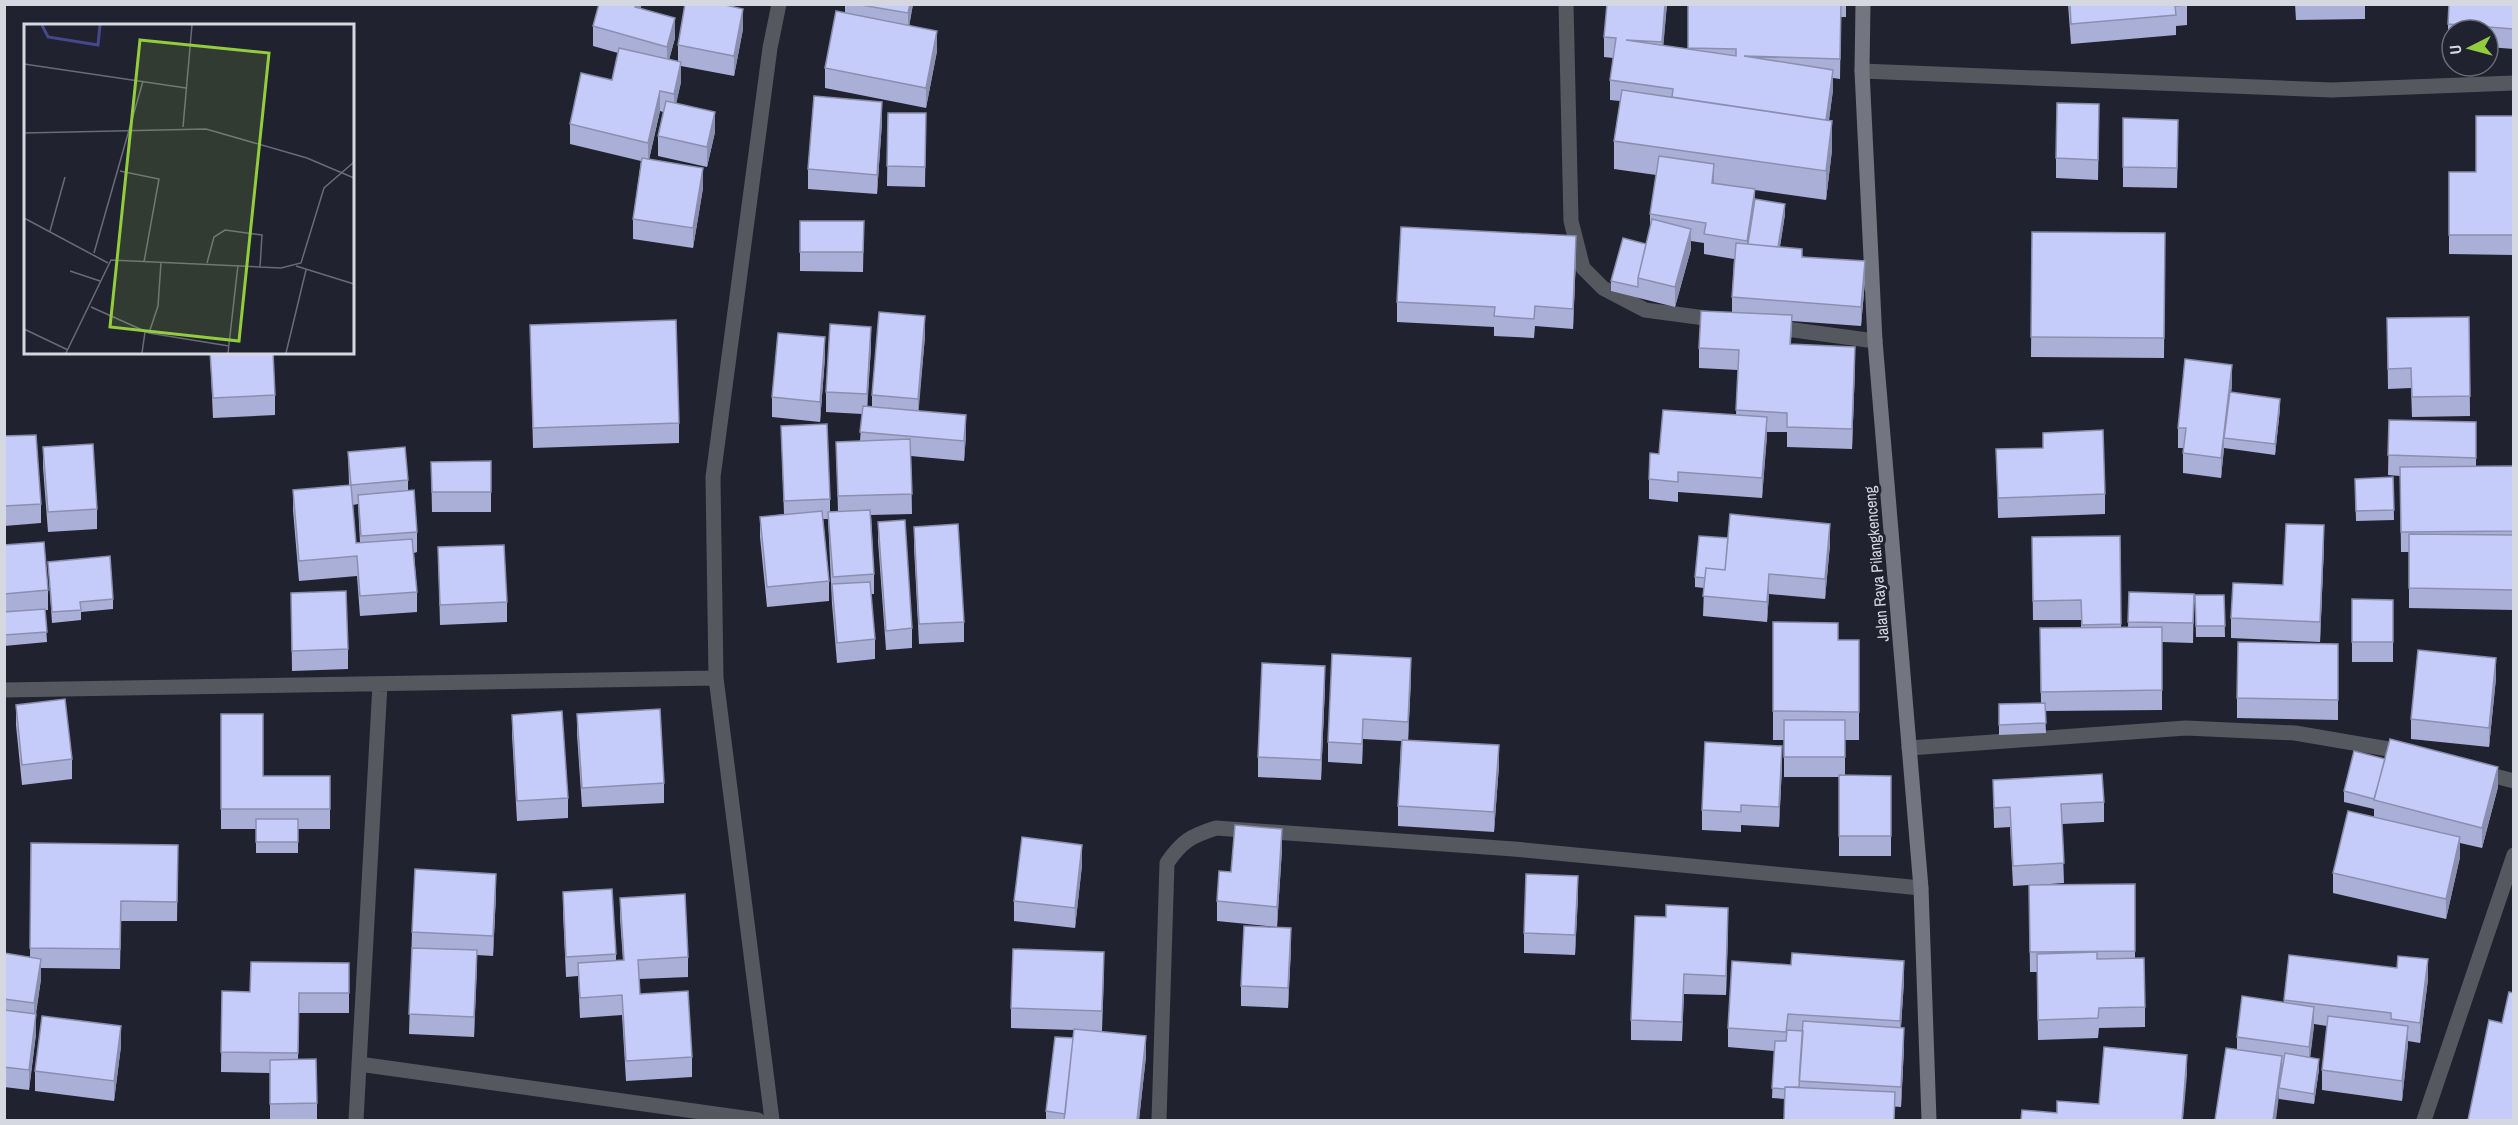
<svg xmlns="http://www.w3.org/2000/svg" width="2518" height="1125" font-family="'Archivo Narrow',sans-serif">
<style>
.lines{fill:none;stroke-linecap:round;stroke-linejoin:round}
.minor{stroke:#56585f;stroke-width:15}
.secondary{stroke:#737580;stroke-width:15}
.wall{fill:#aaafd7;fill-rule:evenodd}
.shaded-wall{fill:#8b8faf}
.building{fill:#c6ccfa;stroke:#8b8faf;stroke-width:1.5}
.labels{text-anchor:middle;stroke-width:6;stroke-linejoin:round;paint-order:stroke}
.street-label{font-size:16px;fill:#d6d8e1;stroke:#202230}
.inset-river{fill:none;stroke:#45488a;stroke-width:3}
.inset-road{fill:none;stroke:#696b77;stroke-width:1.5}
.view{fill:#93cd3d;fill-opacity:0.15;stroke:#93cd3d;stroke-width:3}
.inset-edge{fill:none;stroke:#d6d8e1;stroke-width:3}
</style>
<rect width="100%" height="100%" fill="#202230"/>
<g class="lines">
<!-- minor -->
<path class="minor" d="M1566,4L1571,221L1583,268L1603,288L1645,310L1720,320
M1862,71L2332,90L2514,83
M1771,327L1875,341
M4,690L716,678
M1909,748L2186,728L2295,733L2406,752
M2479,772L2514,781
M359,1064L758,1120
M356,1120L380,684
M772,1120L716,678L713,477L770,48L779,4
M1159,1120L1167,863C1182,841 1191,836 1216,828L1514,849L1921,888
M2424,1120L2514,855"/>
<!-- secondary -->
<path class="secondary" d="M1863,4L1862,71L1875,341L1921,888L1929,1120"/>
</g>
<!-- wall -->
<path class="wall" d="M845,4H913L909,26L937,51L926,108L825,88V68L845,13Z
M1667,4L1663,46L1688,49V4H1846V17H1841L1840,79L1833,78V90L1829,120L1832,150L1826,200L1755,190V199L1785,214L1780,247L1865,281L1861,326L1792,321L1791,344L1855,367L1852,449L1787,447V432H1767L1762,498L1678,492V502L1649,499V479L1659,454L1736,415L1738,370L1699,368V348L1732,312V297L1734,259L1704,254V243L1691,241V249L1675,307L1611,291V281L1646,244L1650,228V214L1656,175L1614,169V141L1620,101L1610,100V80L1613,58L1604,57V37Z
M2068,4H2187V25L2176,26V35L2071,44Z
M2295,4H2365V19L2296,20Z
M2514,4V49L2488,47V30H2452V44H2448V24Z
M641,8L675,38L669,60L678,61V45L743,29L734,76L681,66V82L676,103L715,132L707,167L658,156V136L663,112L660,111L649,160L703,188L693,248L633,239V219L641,161L570,144V124L612,80L618,53L593,46V26Z
M888,113H926L925,187L887,186Z
M2514,116V255L2449,254V172H2476Z
M2123,118L2178,140L2177,188L2123,187Z
M882,122L877,194L808,189V169Z
M2099,124L2098,180L2056,178V158Z
M800,221H864L863,272L800,271Z
M2032,232L2165,233L2164,358L2031,357Z
M1576,256L1573,329L1535,326L1534,338L1494,336V327L1397,322V302Z
M2469,317L2470,416L2412,417L2411,388L2388,389L2387,318Z
M530,325L679,423V443L533,448Z
M925,336L918,411L966,435L964,461L911,456L912,514L871,515L874,574V594H871L875,639V659L837,663L832,604L828,519H823L829,581V601L767,607L760,537V517L784,514L781,426L830,499V512H838L836,442L860,441L862,414L826,412V392L871,347L867,406L872,407V395Z
M210,352L275,395V415L213,418Z
M825,357L820,422L772,417V397Z
M2232,385L2231,392L2280,409L2275,455L2224,448L2221,478L2183,473V448H2178V428Z
M2389,420L2476,422V466H2514V610L2409,608V552H2401L2400,476L2388,475Z
M2043,433L2105,494V514L1998,518L1996,449L2043,448Z
M4,436L41,504V523L4,526Z
M43,447L97,509V529L48,532L43,467Z
M348,452L408,480V490L417,532V552L414,553L417,592V612L360,616L357,576L299,581L293,510V490L349,485ZM358,504L360,543H356L353,505Z
M491,461V512H432L431,462Z
M2393,477L2394,520L2356,521L2355,479Z
M878,522L912,628V648L886,650L878,541Z
M914,527L964,622V642L919,644L914,547Z
M2120,536L2121,628H2128L2129,592L2194,594L2193,643L2162,642V710L2045,711L2046,733L1999,735V704L2041,703L2040,628H2081V620H2033L2032,537Z
M1728,538L1830,544L1825,599L1769,594L1767,622L1703,616L1704,588L1695,587V577Z
M4,545L48,590V610H45L47,642L4,646Z
M2324,545L2320,642L2231,638V618L2283,585Z
M438,547L507,602V622L440,625Z
M48,562L113,599V609L81,612V620L52,623Z
M291,593L348,649V669L292,671Z
M2195,595H2224L2225,637H2196Z
M2352,599L2393,600V662H2352Z
M1773,622L1838,640H1859V740H1845V775L1891,776V856H1839V777H1784V740H1773Z
M2338,644V720L2237,718V698Z
M1411,678L1408,740L1499,765L1494,832L1398,826V806L1401,741L1363,739L1362,764L1328,762V742Z
M2496,678L2489,747L2411,739V719Z
M1325,686L1321,780L1258,777V757Z
M16,705L72,759V779L22,785L16,725Z
M221,714L263,776H330V829H298V853H256V829H221Z
M577,714L664,783V803L582,807L577,734Z
M512,715L568,798V818L517,821L512,735Z
M2385,759L2498,787L2482,848L2460,843V857L2446,919L2333,893V873L2374,817V809L2344,802V791Z
M1782,766L1779,827L1741,825V832L1702,830V810Z
M1993,780L2104,802V822L2062,824L2064,883L2036,885L2135,884V959L2145,1007V1027L2099,1028L2098,1038L2038,1040L2037,972H2030L2029,885L2013,886L2010,827L1994,828Z
M31,843L178,845L177,921H121L120,969L41,968V979L36,1014V1034L29,1090L4,1087V953L30,957Z
M1282,849L1277,927L1217,921V901L1231,872Z
M1082,865L1075,928L1014,921V901Z
M563,892L616,954V961H623L620,918V898L688,957V977L639,979L640,994L692,1057V1077L626,1081L622,1015L580,1018L578,976L566,977L563,912Z
M496,894L493,956L477,955L474,1037L409,1034L412,932Z
M1578,896L1575,955L1524,953V933Z
M1728,928L1726,995L1684,994L1682,1041L1631,1040V1020Z
M1291,948L1288,1008L1241,1006V986Z
M2289,955L2428,979L2420,1043L2408,1041L2402,1101L2322,1090V1070L2327,1026L2314,1024L2310,1057L2319,1069L2314,1104L2279,1099V1096L2237,1050V1037L2284,1002Z
M349,963V1013H299L298,1059L317,1103V1120H270V1073L221,1072L222,991L250,992Z
M1104,972L1102,1031H1092L1146,1056L1139,1120H1046V1111L1073,1038L1074,1030L1011,1028V1008Z
M1904,981L1901,1027L1904,1047L1901,1107L1772,1098L1774,1051L1728,1047V1028Z
M121,1046L114,1101L35,1091V1071Z"/>
<!-- shaded-wall -->
<path class="shaded-wall" d="M636,4H642L635,26Z
M910,4H913L908,33V13Z
M1665,4H1667L1662,62V42Z
M743,9V29L734,76V56Z
M675,18V38L667,67V47Z
M937,31V51L926,108V88Z
M681,62V82L674,114V94Z
M1833,70V90L1825,148V129Z
M660,91V111L648,163V143Z
M882,102V122L877,194V175Z
M715,112V132L707,167V147Z
M1832,121V150L1826,200V171Z
M1714,164V184L1712,183Z
M703,168V188L693,248V228Z
M1755,189V209L1747,250V241Z
M1785,204V214L1777,265V255Z
M1691,229V249L1675,307V287Z
M1576,236V256L1573,329V309Z
M1865,261V281L1861,326V307Z
M925,316V336L918,419V399Z
M871,327V347L867,414V394Z
M825,337V357L820,422V402Z
M1855,347V367L1852,449V429Z
M2232,365V385L2226,438H2224V448L2221,478V458Z
M2280,399V409L2275,455V444Z
M966,415V435L964,461V441Z
M1767,417V437L1762,498V478Z
M1830,524V544L1825,599V579Z
M2324,525V545L2320,642V622Z
M1769,574V594L1767,622V602Z
M1411,658V678L1408,742V722Z
M2496,658V678L2489,747V728Z
M1325,666V686L1321,780V760Z
M1363,719V739L1362,764V744Z
M1499,745V765L1494,832V812Z
M1782,746V766L1779,827V807Z
M2498,767V787L2482,848V828Z
M1282,829V849L1277,927V907Z
M2460,837V857L2446,919V899Z
M1082,845V865L1075,928V908Z
M496,874V894L493,956V936Z
M1578,876V896L1575,955V935Z
M1728,908V928L1726,995V976Z
M1291,928V948L1288,1008V988Z
M477,950V970L474,1037V1017Z
M41,959V979L34,1023V1003Z
M2428,959V979L2420,1043V1023Z
M1904,961V981L1900,1041V1021Z
M2314,1007V1027L2309,1067V1047Z
M36,1014V1034L29,1090V1070Z
M121,1026V1046L114,1101V1081Z
M2408,1026V1046L2402,1101V1081Z
M1904,1028V1047L1901,1107V1087Z
M1146,1036V1056L1139,1120H1137Z
M2187,1055V1075L2183,1120H2182Z
M2282,1056V1076L2279,1088V1096L2276,1120H2273Z
M2319,1059V1069L2314,1104V1094Z"/>
<!-- building -->
<path class="building" d="M599,4H636L635,7L675,18L667,47L593,26Z
M685,4H721L743,9L734,56L678,45Z
M855,4H910L908,13Z
M1607,4H1665L1662,42L1626,40L1736,56V49L1688,48V4H1841L1840,59L1744,56L1833,70L1826,120L1672,97L1673,89L1610,80L1616,38L1604,37Z
M2070,4H2187V5L2175,6L2176,15L2071,24Z
M2449,4H2514V29L2448,24Z
M836,11L937,31L926,88L825,68Z
M619,48L681,62L674,94L660,91L648,143L570,124L581,73L612,80Z
M1622,90L1832,121L1826,171L1614,141Z
M814,96L882,102L877,175L808,169Z
M666,101L715,112L707,147L658,136Z
M2057,103L2099,104L2098,160L2056,158Z
M888,113H926L925,167L887,166Z
M2476,116H2514V235H2449V172H2476Z
M2123,118L2178,120L2177,168L2123,167Z
M1659,156L1714,164L1712,183L1755,189L1747,241L1704,234L1706,223L1650,214Z
M642,158L703,168L693,228L633,219Z
M1755,199L1785,204L1778,247L1748,244Z
M1652,219L1691,229L1675,287L1638,278Z
M800,221H864L863,252H800Z
M1401,227L1576,236L1573,309L1535,306L1534,319L1494,316L1495,307L1397,302Z
M2032,232L2165,233L2164,338L2031,337Z
M1623,238L1646,244L1638,278V287L1611,281Z
M1736,243L1802,249V257L1865,261L1861,307L1732,297Z
M1701,311L1792,315L1790,344L1855,347L1852,429L1787,427V413L1736,410L1739,350L1699,348Z
M879,312L925,316L918,399L872,395Z
M2469,317L2470,396L2412,397L2411,368L2388,369L2387,318Z
M676,320L679,423L533,428L530,325Z
M830,324L871,327L867,394L826,392Z
M778,333L825,337L820,402L772,397Z
M210,352H273L275,395L213,398Z
M2185,359L2232,365L2221,458L2183,453L2186,428H2178Z
M2230,392L2280,399L2275,444L2224,438Z
M863,406L966,415L964,441L860,432Z
M1663,410L1767,417L1762,478L1678,472V482L1649,479L1650,453L1659,454Z
M2389,420L2476,422V458L2388,455Z
M827,424L830,499L784,501L781,426Z
M2103,430L2105,494L1998,498L1996,449L2043,448V433Z
M36,435L41,504L4,506V436Z
M910,439L912,494L838,496L836,442Z
M93,444L97,509L48,512L43,447Z
M405,447L408,480L351,485L348,452Z
M491,461V492H432L431,462Z
M2514,466V531L2401,532L2400,467Z
M2393,477L2394,510L2356,511L2355,479Z
M351,485L356,543L412,539L417,592L360,596L357,556L299,561L293,490Z
M414,490L417,532L361,536L358,495Z
M870,510L874,574L833,577L828,512Z
M822,511L829,581L767,587L760,517Z
M1730,514L1830,524L1825,579L1769,574L1767,602L1703,596L1706,568L1725,570Z
M905,520L912,628L886,631L878,522Z
M958,524L964,622L919,624L914,527Z
M2286,524L2324,525L2320,622L2231,618L2233,583L2283,585Z
M2409,534L2514,535V590L2409,588Z
M1699,536L1728,538L1725,570L1706,568L1705,578L1695,577Z
M2120,536L2121,624L2082,625L2081,600L2033,601L2032,537Z
M44,542L48,590L4,594V545Z
M504,545L507,602L440,605L438,547Z
M110,556L113,599L80,602L81,610L52,612L48,562Z
M870,582L875,639L837,643L832,584Z
M346,591L348,649L292,651L291,593Z
M2129,592L2194,594L2193,623L2128,622Z
M2195,595H2224L2225,626H2196Z
M2352,599L2393,600V642H2352Z
M45,609L47,632L4,635V612Z
M1773,622L1838,623V640H1859V712L1773,711Z
M2162,627V690L2041,692L2040,628Z
M2238,642L2338,644V700L2237,698Z
M2418,650L2496,658L2489,728L2411,719Z
M1332,654L1411,658L1408,722L1363,719L1362,744L1328,742Z
M1262,663L1325,666L1321,760L1258,757Z
M65,699L72,759L22,765L16,705Z
M2045,703L2046,723L1999,725V704Z
M660,709L664,783L582,788L577,714Z
M562,711L568,798L517,801L512,715Z
M221,714H263V776H330V809H221Z
M1784,720H1845V757H1784Z
M2390,739L2498,767L2482,828L2374,800Z
M1402,740L1499,745L1494,812L1398,806Z
M1705,742L1782,746L1779,807L1741,805V812L1702,810Z
M2354,751L2385,759L2374,799L2344,791Z
M2102,774L2104,802L2061,804L2064,863L2013,866L2010,807L1994,808L1993,780Z
M1839,775L1891,776V836H1839Z
M2348,811L2460,837L2446,899L2333,873Z
M256,819H298V842H256Z
M1235,825L1282,829L1277,907L1217,901L1219,871L1231,872Z
M1022,837L1082,845L1075,908L1014,901Z
M31,843L178,845L177,902L121,901L120,949L30,948Z
M415,869L496,874L493,936L412,932Z
M1526,874L1578,876L1575,935L1524,933Z
M2135,884V951L2030,952L2029,885Z
M612,889L616,954L566,957L563,892Z
M685,894L688,957L638,960L640,994L688,991L692,1057L626,1061L622,995L580,998L578,963L624,960L620,898Z
M1666,905L1728,908L1726,976L1684,974L1682,1022L1631,1020L1635,916L1666,917Z
M1244,926L1291,928L1288,988L1241,986Z
M412,948L477,950L474,1017L409,1014Z
M1013,949L1104,952L1102,1011L1011,1008Z
M2097,952V959L2144,958L2145,1007L2099,1008L2098,1018L2038,1020L2037,954Z
M4,953L41,959L34,1003L4,999Z
M1792,953L1904,961L1900,1021L1788,1014L1786,1032L1728,1028L1732,961L1791,965Z
M2289,955L2397,968L2398,956L2428,959L2420,1023L2391,1019V1013L2284,1000Z
M251,962L349,963V993H299L298,1053L221,1052L222,991L250,992Z
M2509,992L2514,993V1120H2468L2489,1020L2502,1023Z
M2242,996L2314,1007L2309,1047L2237,1037Z
M4,1010L36,1014L29,1070L4,1067Z
M42,1016L121,1026L114,1081L35,1071Z
M2328,1016L2408,1026L2402,1081L2322,1070Z
M1803,1021L1904,1028L1901,1087L1799,1081Z
M1074,1029L1146,1036L1137,1120H1064Z
M1787,1030L1803,1031L1799,1087H1785V1089L1772,1088L1775,1041H1786Z
M1055,1037L1073,1038L1065,1114L1046,1111Z
M2104,1047L2187,1055L2182,1120H2192H2021L2022,1110L2057,1113V1101L2099,1104Z
M2226,1048L2282,1056L2273,1120H2215Z
M2285,1053L2319,1059L2314,1094L2279,1088Z
M316,1059L317,1103L270,1104V1060Z
M1785,1087L1895,1092L1894,1120H1784Z"/>
<g class="labels">
<!-- street labels -->
<g class="street-label">
<text transform="translate(1876 564) rotate(-95)" y="6">Jalan Raya Pilangkenceng</text>
</g>
</g>
<!-- overview -->
<g transform="translate(24 24)">
<rect width="330" height="330" fill="#202230"/>
<path class="inset-river" d="M18,1L24,13L74,21L76,1"/>
<path class="inset-road" d="M0,40L162,64M159,103L168,1M0,109L182,105L283,134L330,154M96,147L135,155L120,238M0,194L84,239M26,207L41,153M70,229L119,57M183,239L190,213L201,206L238,211L236,243M272,242L330,260M46,247L76,257M67,283L125,309L205,322M0,305L44,326M125,309L134,282L137,238M42,329L87,236L257,244L277,239L300,164L330,138M118,329L121,308M204,329L214,241M262,329L282,246"/>
<path class="view" d="M116,16L245,29L215,317L86,303Z"/>
<rect width="330" height="330" class="inset-edge"/>
</g>
<!-- border -->
<rect width="2518" height="1125" fill="none" stroke="#d6d8e1" stroke-width="12"/>
<!-- north arrow -->
<g transform="translate(2470 48) rotate(264)"><circle r="28" fill="#202230" stroke="#696b77" stroke-width="1.5"/>
<path d="M0-4.5L10 22L0 15L-10 22Z" fill="#93cd3d"/>
<text y="-9" font-size="16" font-weight="bold" text-anchor="middle" fill="#d6d8e1">U</text>
</g>
</svg>
